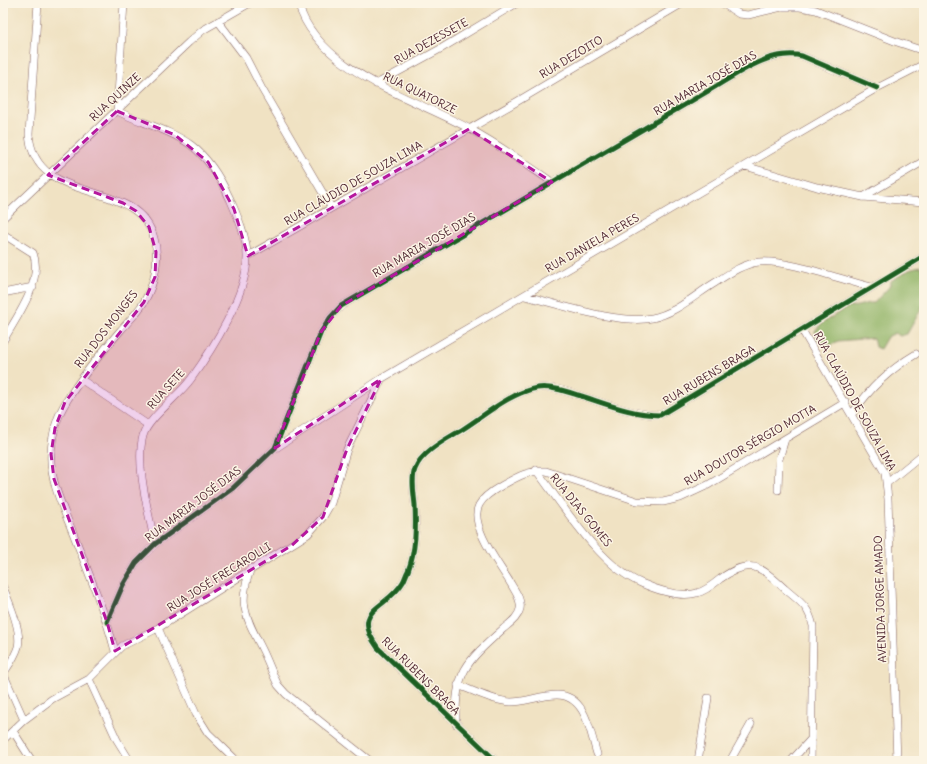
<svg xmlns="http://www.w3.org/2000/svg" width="927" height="764" font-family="Delius,sans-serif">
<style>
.forest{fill:#94b66a;stroke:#6f6a4a}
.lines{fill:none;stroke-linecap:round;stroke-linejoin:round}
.minor-casing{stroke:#846360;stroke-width:8}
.minor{stroke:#fff;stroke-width:7}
.cycleway-casing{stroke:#fcf5e5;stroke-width:8}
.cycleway{stroke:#1b5e20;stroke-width:5}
.marked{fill:#b5179e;fill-opacity:0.2;stroke:#b5179e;stroke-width:3;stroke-dasharray:8 5;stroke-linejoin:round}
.labels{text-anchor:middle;stroke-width:3;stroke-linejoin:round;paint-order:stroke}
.street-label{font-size:11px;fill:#4a1f2b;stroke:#fcf5e5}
</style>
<rect width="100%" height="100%" fill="#fcf5e5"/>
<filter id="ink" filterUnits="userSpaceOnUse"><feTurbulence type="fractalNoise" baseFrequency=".025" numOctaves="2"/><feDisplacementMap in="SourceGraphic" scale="8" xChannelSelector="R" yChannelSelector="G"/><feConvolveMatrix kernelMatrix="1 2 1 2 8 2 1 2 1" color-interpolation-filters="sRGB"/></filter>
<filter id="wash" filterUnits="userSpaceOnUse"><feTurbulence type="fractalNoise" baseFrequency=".012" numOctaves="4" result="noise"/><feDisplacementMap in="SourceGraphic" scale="16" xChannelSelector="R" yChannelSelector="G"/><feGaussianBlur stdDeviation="0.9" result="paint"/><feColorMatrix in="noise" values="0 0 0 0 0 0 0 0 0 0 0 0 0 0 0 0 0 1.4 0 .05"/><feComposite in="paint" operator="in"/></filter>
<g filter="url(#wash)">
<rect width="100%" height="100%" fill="#f0e2c3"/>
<!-- forest -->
<path class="forest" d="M920,267L924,272V304L907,334L900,336L895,333L887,337L880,349L875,347L873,338L838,341L829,346L817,341L815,331L822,323L850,306C859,308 865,302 874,303L889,287L891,281L909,270Z"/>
</g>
<g filter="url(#ink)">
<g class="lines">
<defs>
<path id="minor" d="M38,3L29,134C35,209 136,175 154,238C160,259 155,283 144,302C138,312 128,322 120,331C101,353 81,377 66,402C57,416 52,436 51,453C49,481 65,512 75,538C90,576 105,613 115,651
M298,3C318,72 414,98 470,129C499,145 525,163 552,182
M722,3L739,14L748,15L782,7H800L816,10L897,42L924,51
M218,21L246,58L262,89L331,207
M376,84L442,48L517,3
M117,111C141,123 169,129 191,145C208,158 221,179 230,199C237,215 247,237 247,256C248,293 212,350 191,379C179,396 147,419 143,436C135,465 149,514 155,544
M117,111L124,3
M745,166L817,187L863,197L924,202
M863,197L924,161
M3,218L189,42L203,30L250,3
M3,234L33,253C44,281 16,318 3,341
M248,256L518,101L683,3
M3,293L33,287
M525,296C559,304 619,325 652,318C674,314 694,296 713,284C727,275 742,264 759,262C787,259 842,280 871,287
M802,330L885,473L888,499L897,761
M82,380L148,425
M852,414C870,388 889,370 916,354
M276,448L381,379L877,88L924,64
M536,470C562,504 601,567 641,583C657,590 679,598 697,593C705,591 714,584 720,579C751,557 760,566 785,589C800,602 808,605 813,626L811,761
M887,483L924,453
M778,490L779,459L785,439
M251,568C237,604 246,617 262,649C268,661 272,673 278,685L286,694L370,761
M3,587C9,602 22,631 18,647C15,657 9,665 3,674
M107,622L123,585L136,563L155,544L233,488L275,448L321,332L330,318L341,306L708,91C736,75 768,49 802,56L877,88
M158,628L196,714L208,733L237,761
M3,673L24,720
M89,679L117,740L130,761
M458,685C474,691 493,701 511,702C526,702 541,695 557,695C586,695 590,732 597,754
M456,724C455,672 465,663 503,629C510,623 518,618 520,609C522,600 515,591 511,584C501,567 468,525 479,505C483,497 494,490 501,486C517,477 528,470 546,471L637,501L663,502L680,498L708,485L846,402
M13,731L32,761
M3,740L24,720L52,699L89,679L122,646L158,628L308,534L323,517L331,503L347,449L381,380
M496,761L378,648C349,608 387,610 403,582C405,579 406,574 408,571C416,550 416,527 415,505C414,494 411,479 415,469C422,451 447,439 463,429C485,415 510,393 537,388C550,386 565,391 578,395C604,403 632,415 660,415L924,256
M698,761L708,698
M730,761L751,724
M791,761L811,739"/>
</defs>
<!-- minor casing -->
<use href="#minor" class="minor-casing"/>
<!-- minor -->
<use href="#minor" class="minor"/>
<defs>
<path id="cycleway" d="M107,622L123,585L136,563L155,544L233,488L275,448L321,332L330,318L341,306L708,91C736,75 768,49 802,56L877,88
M496,761L378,648C349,608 387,610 403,582C405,579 406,574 408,571C416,550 416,527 415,505C414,494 411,479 415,469C422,451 447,439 463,429C485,415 510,393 537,388C550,386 565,391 578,395C604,403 632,415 660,415L924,256"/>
</defs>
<!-- cycleway casing -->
<use href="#cycleway" class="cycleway-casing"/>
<!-- cycleway -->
<use href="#cycleway" class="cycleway"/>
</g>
</g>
<!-- marked area -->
<path class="marked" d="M117,111L175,135L208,162L234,209L248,256L469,129L552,182L341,306L321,332L275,448L381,379L347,449L323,517L291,546L115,651L107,622L54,479L51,454L55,428L65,402L144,302L155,277L156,252L149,227L136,211L123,203L48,175Z"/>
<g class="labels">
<!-- street labels -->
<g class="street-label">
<text transform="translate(431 41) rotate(-29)" y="4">RUA DEZESSETE</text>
<text transform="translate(571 57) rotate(-31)" y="4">RUA DEZOITO</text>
<text transform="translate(705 83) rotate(-30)" y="4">RUA MARIA JOSÉ DIAS</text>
<text transform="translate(420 93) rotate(26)" y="4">RUA QUATORZE</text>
<text transform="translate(115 97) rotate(-43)" y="4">RUA QUINZE</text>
<text transform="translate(353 183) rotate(-30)" y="4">RUA CLÁUDIO DE SOUZA LIMA</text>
<text transform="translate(592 243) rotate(-30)" y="4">RUA DANIELA PERES</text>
<text transform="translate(424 245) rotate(-30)" y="4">RUA MARIA JOSÉ DIAS</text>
<text transform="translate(106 329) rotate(-52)" y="4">RUA DOS MONGES</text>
<text transform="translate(709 375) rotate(-31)" y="4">RUA RUBENS BRAGA</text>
<text transform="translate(166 389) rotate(-48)" y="4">RUA SETE</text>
<text transform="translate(855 401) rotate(61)" y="4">RUA CLAÚDIO DE SOUZA LIMA</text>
<text transform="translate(750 445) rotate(-30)" y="4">RUA DOUTOR SÉRGIO MOTTA</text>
<text transform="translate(193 504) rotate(-37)" y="4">RUA MARIA JOSÉ DIAS</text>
<text transform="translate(581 510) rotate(51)" y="4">RUA DIAS GOMES</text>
<text transform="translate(219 577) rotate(-32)" y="4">RUA JOSÉ FRECAROLLI</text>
<text transform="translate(880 599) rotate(-92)" y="4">AVENIDA JORGE AMADO</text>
<text transform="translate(421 676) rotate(45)" y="4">RUA RUBENS BRAGA</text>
</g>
</g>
<!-- margin -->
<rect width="927" height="764" fill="none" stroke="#fcf5e5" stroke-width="16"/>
</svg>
